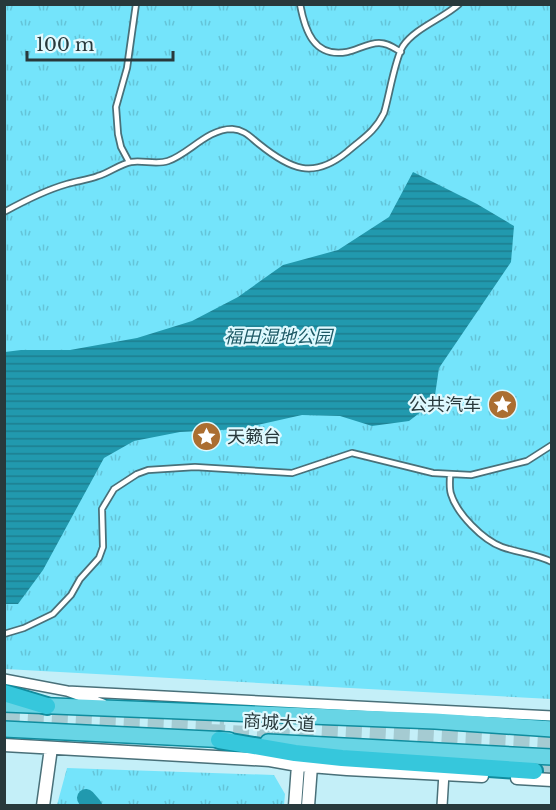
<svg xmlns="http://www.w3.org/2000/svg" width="556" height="810" font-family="'Libre Baskerville','Noto Sans SC',serif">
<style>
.park{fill:url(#park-tufts)}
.water{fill:url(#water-rules)}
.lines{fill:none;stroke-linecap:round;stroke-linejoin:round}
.river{stroke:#2199ae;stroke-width:18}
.trunk-tunnel{stroke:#a5cbd2;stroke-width:16;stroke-dasharray:16 8;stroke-linecap:butt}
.service-casing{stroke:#497079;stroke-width:8}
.minor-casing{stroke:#497079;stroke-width:12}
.tertiary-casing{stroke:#497079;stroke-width:15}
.primary-casing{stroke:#108c9e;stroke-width:18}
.trunk-casing{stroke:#108c9e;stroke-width:20}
.service{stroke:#fff;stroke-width:4.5}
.minor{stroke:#fff;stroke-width:9}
.tertiary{stroke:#fff;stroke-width:12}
.primary{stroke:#68d5e5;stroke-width:15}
.trunk{stroke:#36c7dc;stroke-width:16}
.labels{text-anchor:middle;stroke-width:4.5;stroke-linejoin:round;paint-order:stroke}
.park-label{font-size:18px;font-style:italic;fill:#1d5965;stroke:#dff9fe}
.poi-label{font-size:18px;fill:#28393c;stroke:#dff9fe;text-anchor:end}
.street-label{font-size:18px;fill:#28393c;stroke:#dff9fe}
</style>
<defs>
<pattern id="park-tufts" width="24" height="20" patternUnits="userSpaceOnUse" patternTransform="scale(1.5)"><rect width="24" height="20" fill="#74e4fb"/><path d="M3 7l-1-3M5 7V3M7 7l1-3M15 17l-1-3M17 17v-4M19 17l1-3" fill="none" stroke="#64c4d8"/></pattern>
<pattern id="water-rules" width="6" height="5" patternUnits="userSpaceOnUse" patternTransform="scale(1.5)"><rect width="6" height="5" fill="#2199ae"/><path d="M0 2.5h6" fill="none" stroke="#1d7e8f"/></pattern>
</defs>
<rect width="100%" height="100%" fill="#c4eff8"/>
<!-- park -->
<path class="park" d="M4,5H551V699L5,669Z
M67,768L274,775L285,794L284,805H57Z"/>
<!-- water -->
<path class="water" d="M413,172L477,204L514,226L511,262L439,368L434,402L409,421L372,426L340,416L302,415L240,429L180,432L134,441L104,458L43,570L18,604H5V352L21,350H70L137,338L192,321L238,297L283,265L338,250L389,217Z"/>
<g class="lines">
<!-- river -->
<path class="river" d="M86,798L93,806"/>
<!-- trunk-tunnel -->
<path class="trunk-tunnel" d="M4,713L224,723
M274,726L552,740
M209,732L288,736
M534,771L552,772"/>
<defs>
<path id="service" d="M300,4C305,31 314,58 347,52C357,50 368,43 379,43C388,43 394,48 401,52
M129,162L121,147L118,134L116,107L127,68L136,4
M4,212C24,201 46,190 67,184C77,181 88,180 98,176C109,173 120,164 131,162C143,160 156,165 168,161C189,154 207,129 232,129C245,130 250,137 259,144C290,169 313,180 347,152C363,138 374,133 384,113C389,97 395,58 403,46C415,28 444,18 459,4
M450,475C450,481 449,488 451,494C457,514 483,540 502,547C519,553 536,554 552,562
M4,634L24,628L53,614L71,595L80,579L99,558L103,547L102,509L114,489L137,474L148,470L195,467L292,473L352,453L433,473L471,475L527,461L552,445"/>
<path id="minor" d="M4,679L67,691L103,704
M67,691L552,716
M442,806L444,773"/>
<path id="tertiary" d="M4,745L270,760L298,765L347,769L482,776
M517,778L552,780
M43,806L51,748
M295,806L298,765
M308,806L311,766"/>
<path id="primary" d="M4,704L435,721L552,729
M4,729L229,740
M268,742L552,757"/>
<path id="trunk" d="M4,693L47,706
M219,740L295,753L342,758L534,771"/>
</defs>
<!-- service casing -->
<use href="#service" class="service-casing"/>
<!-- minor casing -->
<use href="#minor" class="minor-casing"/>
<!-- tertiary casing -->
<use href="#tertiary" class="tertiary-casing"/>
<!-- primary casing -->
<use href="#primary" class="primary-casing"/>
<!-- trunk casing -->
<use href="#trunk" class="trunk-casing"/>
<!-- service -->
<use href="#service" class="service"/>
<!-- minor -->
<use href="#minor" class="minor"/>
<!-- tertiary -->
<use href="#tertiary" class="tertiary"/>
<!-- primary -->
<use href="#primary" class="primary"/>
<!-- trunk -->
<use href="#trunk" class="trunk"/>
</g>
<!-- icons -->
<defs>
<symbol id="sight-disc" viewBox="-11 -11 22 22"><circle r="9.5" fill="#ab6e31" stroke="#dff9fe"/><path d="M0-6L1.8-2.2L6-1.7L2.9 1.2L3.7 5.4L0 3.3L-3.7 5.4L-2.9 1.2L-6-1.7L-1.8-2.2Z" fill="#fff"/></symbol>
</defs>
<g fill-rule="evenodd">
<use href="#sight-disc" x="486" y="388" width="33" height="33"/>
<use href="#sight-disc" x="190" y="420" width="33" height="33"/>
</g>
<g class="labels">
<!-- park labels -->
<g class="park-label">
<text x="278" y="343">福田湿地公园</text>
</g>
<!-- poi labels -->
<g class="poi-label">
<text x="481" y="411">公共汽车</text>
<text x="227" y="443" text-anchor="start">天籁台</text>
</g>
<!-- street labels -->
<g class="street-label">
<text transform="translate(279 723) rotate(3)" y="6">商城大道</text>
</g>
</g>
<!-- border -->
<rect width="556" height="810" fill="none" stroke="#28393c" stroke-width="12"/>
<!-- scale -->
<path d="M27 51v9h146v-9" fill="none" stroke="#28393c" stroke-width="3"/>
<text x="36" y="51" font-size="18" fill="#28393c" stroke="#dff9fe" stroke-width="4.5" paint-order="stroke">100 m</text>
</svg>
